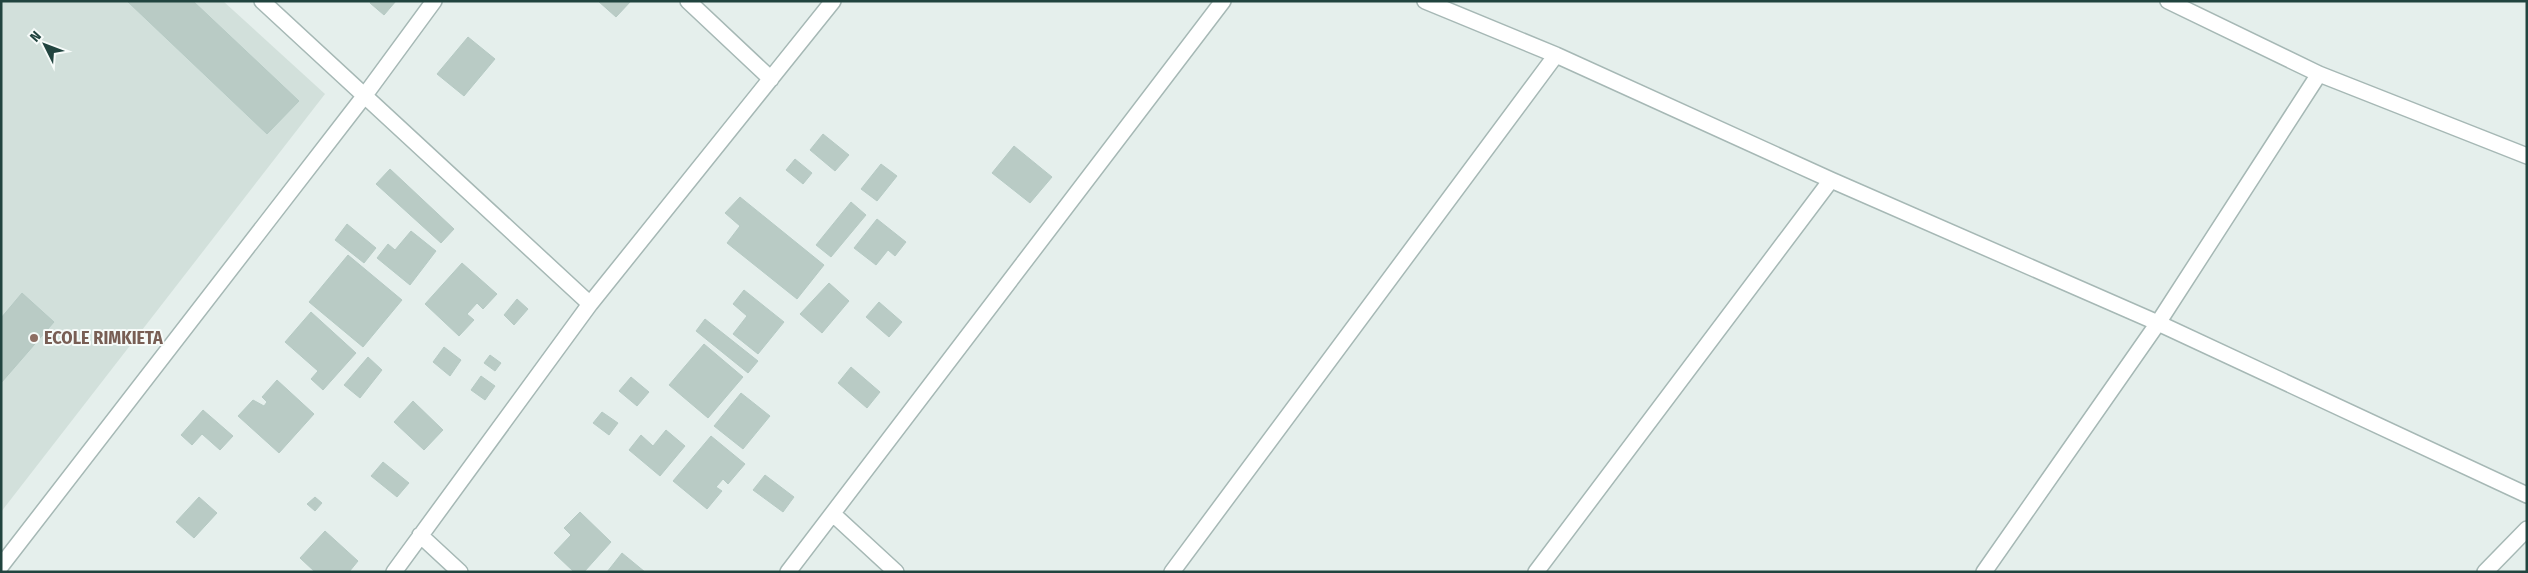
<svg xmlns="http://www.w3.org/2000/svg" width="2528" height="573" font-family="'Fira Sans Condensed',sans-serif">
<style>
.built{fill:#d2e0db}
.building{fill:#b9cbc5;stroke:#b6cac4}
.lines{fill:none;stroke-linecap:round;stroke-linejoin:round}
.street-casing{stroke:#a6b8b5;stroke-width:18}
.street{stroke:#fff;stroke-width:15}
.education-dot{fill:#8d6e63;stroke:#f6fbf9;stroke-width:2}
.labels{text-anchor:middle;stroke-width:4;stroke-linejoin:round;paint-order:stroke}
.education-label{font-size:18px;font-weight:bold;fill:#785e54;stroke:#f6fbf9;text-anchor:start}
</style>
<rect width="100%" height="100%" fill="#e5efec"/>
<!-- built -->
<path class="built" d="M1,1H223L325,94L1,512Z"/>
<!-- building -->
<path class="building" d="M127,1H193L299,101L267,134Z
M371,1H396L384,15L370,3Z
M598,1H631L616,17Z
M468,37L495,59L464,96L437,74Z
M823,134L849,155L835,171L810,150Z
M1014,146L1052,177L1030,203L992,173Z
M795,159L812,173L803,184L786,170Z
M881,164L897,176L877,201L861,189Z
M390,169L454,229L441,243L376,184Z
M740,197L824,265L797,299L727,243L740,226L725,213Z
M851,202L866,215L831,257L816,245Z
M877,219L906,242L895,256L888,250L876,265L854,248Z
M347,224L376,248L364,263L335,240Z
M411,231L436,251L410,285L377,258L388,244L395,250Z
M348,255L402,300L363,347L309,302Z
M462,263L497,294L483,309L477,303L467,314L474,320L459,336L425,304Z
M829,283L849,301L822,333L800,314Z
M744,290L784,322L758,354L733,334L747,316L733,304Z
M22,293L54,322L1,383V318Z
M517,299L528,309L514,325L504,315Z
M879,302L902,322L889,337L866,317Z
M311,312L356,353L323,390L311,379L318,371L285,342Z
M705,319L758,361L748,373L696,331Z
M704,344L743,377L708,418L669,385Z
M444,347L461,360L450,376L433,362Z
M490,355L501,363L495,371L484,363Z
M368,357L382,370L360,398L344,385Z
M851,367L880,392L867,408L838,383Z
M481,376L495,386L485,400L471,390Z
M631,377L649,392L637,406L619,391Z
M277,380L314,414L279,453L238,416L253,400L264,406L267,402L262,397Z
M741,393L770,416L743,449L714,426Z
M413,401L443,430L424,450L394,422Z
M203,410L233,436L220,450L202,434L192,445L181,435Z
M602,412L618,423L609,435L593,423Z
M666,430L685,446L660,476L629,450L641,435L653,446Z
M711,436L745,464L728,484L723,479L716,487L722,491L707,509L673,481Z
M383,462L409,483L397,497L371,476Z
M765,475L794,497L783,512L753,490Z
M199,497L217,513L194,538L176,522Z
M315,497L322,503L315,511L307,504Z
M580,512L611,542L584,572H574L554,553L571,535L564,528Z
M325,531L358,561L349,572H315L300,558Z
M622,553L645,572H607Z"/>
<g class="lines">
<defs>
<path id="street" d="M262,1L590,304
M688,1L771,79
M1425,1L1556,55L1831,180L2158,323L2527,495
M2168,1L2319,74L2527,156
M833,514L896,572
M420,535L460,572
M1,566L365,95L434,1
M394,572L590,304L833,1
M788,572L1223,1
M1172,572L1556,55
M1536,572L1831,180
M1984,572L2158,323L2319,74
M2485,572L2527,529"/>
</defs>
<!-- street casing -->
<use href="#street" class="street-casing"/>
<!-- street -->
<use href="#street" class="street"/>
</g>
<!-- markers -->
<circle class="education-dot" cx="34" cy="338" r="5"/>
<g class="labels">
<!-- education labels -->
<g class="education-label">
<text x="44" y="344">ECOLE RIMKIETA</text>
</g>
</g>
<!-- border -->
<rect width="2528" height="573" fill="none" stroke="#21443f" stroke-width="5"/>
<!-- north arrow -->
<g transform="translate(45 45) rotate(312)" stroke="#f6fbf9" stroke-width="4" paint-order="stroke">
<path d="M0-4L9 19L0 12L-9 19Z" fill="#21443f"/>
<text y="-8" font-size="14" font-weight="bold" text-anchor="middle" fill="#21443f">N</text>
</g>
</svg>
